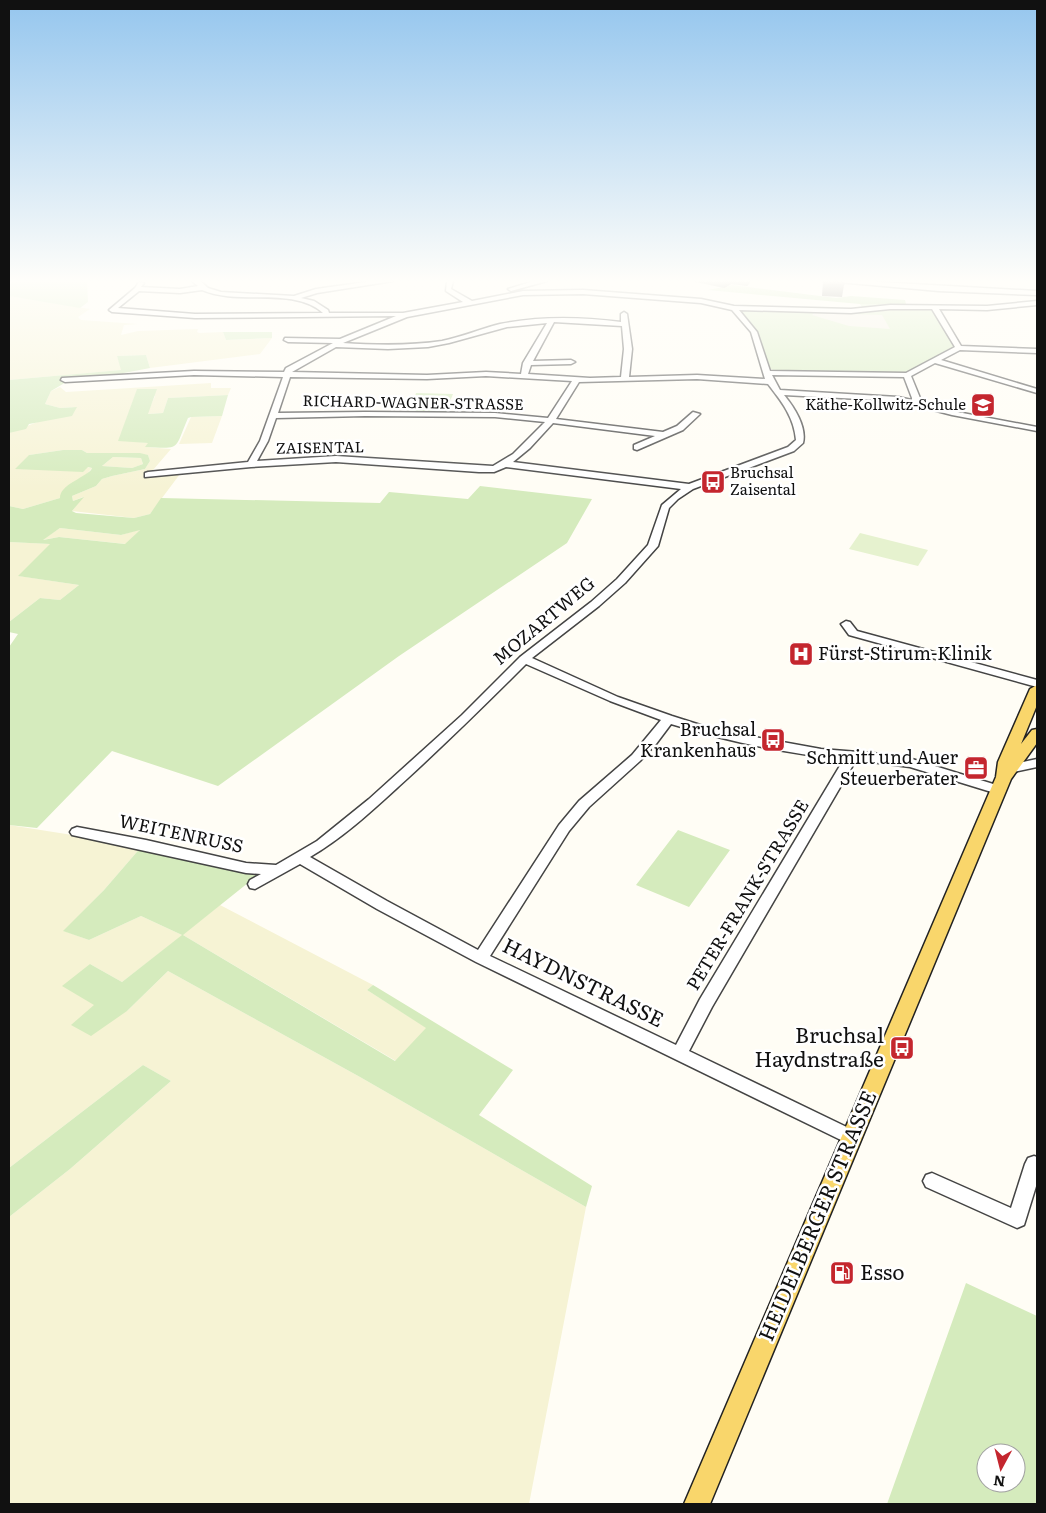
<svg xmlns="http://www.w3.org/2000/svg" width="1046" height="1513" font-family="Literata,serif">
<style>
.farmland{fill:#f6f3d4}
.green{fill:#d5ebbd;fill-rule:evenodd}
.forest{fill:#b9dc9c}
.pitch{fill:#e6f2cf}
.plaza{fill:#f1ede2}
.lines{fill:none;stroke-linecap:round;stroke-linejoin:round}
.minor-casing{stroke:#444;stroke-width:3}
.major-casing{stroke:#222;stroke-width:3}
.minor{fill:#fff;fill-rule:evenodd}
.major{fill:#f9d66b;fill-rule:evenodd}
.wall{fill:#4d4742}
.shaded-wall{fill:#3f3936}
.building{fill:#5a524d;stroke:#3f3936}
.labels{text-anchor:middle;stroke-width:5;stroke-linejoin:round;paint-order:stroke}
.far-street-label{font-size:15px;fill:#111;stroke:#fff}
.far-poi-label{font-size:15px;fill:#111;stroke:#fff;text-anchor:end}
.street-label{font-size:18px;fill:#111;stroke:#fff}
.poi-label{font-size:18px;fill:#111;stroke:#fff;text-anchor:end}
.near-street-label{font-size:21px;fill:#111;stroke:#fff}
.near-poi-label{font-size:21px;fill:#111;stroke:#fff;text-anchor:end}
</style>
<rect width="100%" height="100%" fill="#fffdf5"/>
<!-- farmland -->
<path class="farmland" d="M9,296L90,309L78,317L81,320L138,324L124,325L121,335L138,331L198,329L197,332L199,333L223,332L226,340L272,338L260,354L150,368L146,355L117,356L122,370L9,380Z
M211,383V388H231L228,395L168,398L163,413L147,414L155,396L137,390L119,440L149,443L146,447L171,449L147,477L180,474L150,514L134,518L72,511L83,497L73,501L72,496L96,486L102,479L112,476L145,469L150,461L148,455L87,453L82,450H63L29,455L92,468L86,475L73,483L60,498L23,509L9,506V433L76,407L60,408L45,404L51,391L60,387L66,392Z
M222,416L212,443L179,444L191,417Z
M113,457L141,458L143,464L132,468L102,466Z
M60,528L121,535L141,529L126,544L59,537L42,540Z
M9,542L51,544L19,576L79,585L60,600L40,598L9,622Z
M9,825L142,846L104,890L64,931L89,940L141,916L182,935L220,905L373,985L367,990L427,1028L396,1061L183,935L122,982L90,964L127,1011L168,971L360,1077L586,1207L529,1504H9V1217L70,1169L171,1081L143,1065L9,1168Z"/>
<!-- green -->
<path class="green" d="M29,281H87L88,302L80,308L9,296V283Z
M899,303L906,304L908,307L932,308L957,348L909,375L777,371L770,369L762,352L755,332L738,309L864,310L860,304Z
M223,332H272V338L226,340Z
M146,355L150,368L124,373L123,375L66,379L68,381L51,391L45,404L60,408L77,407L72,416L29,424L26,429L9,433V380L121,370L117,356Z
M137,389H157L148,414L163,413L168,398L228,395L222,416L191,417L188,418C174,450 182,449 145,447L148,443L118,441Z
M416,393L453,394L445,414L410,413Z
M63,450H82L87,453H140L148,455L150,461L145,469L112,476L102,479L96,486L72,496L73,501L84,497L72,511L76,513L134,518L150,514L161,498L380,503L389,492L468,499L480,486L592,499L567,543L399,656L218,786L112,751L37,828L9,825V647L18,634L9,632V622L40,598L60,600L79,585L18,576L50,544L9,542V506L23,509L60,498C60,485 82,479 91,470L92,468L88,467L83,472L15,469L29,455ZM113,457L141,458L143,464L132,468L102,466ZM60,528L121,535L140,530L125,544L59,537L43,540Z
M678,830L730,850L689,907L636,885Z
M142,846L255,871L258,875L183,935L395,1061L426,1028L367,990L373,985L513,1070L479,1115L592,1186L586,1207L360,1077L168,971L127,1011L91,1036L71,1025L94,1005L62,986L90,964L122,982L182,935L141,916L89,940L63,931L104,890Z
M143,1065L171,1081L70,1169L9,1217V1168Z
M966,1283L1037,1316V1504H887ZM986,1453H1016V1483H986Z"/>
<!-- forest -->
<path class="forest" d="M732,285L836,298L851,296L905,300L906,304H860L708,290Z"/>
<!-- pitch -->
<path class="pitch" d="M860,533L928,550L918,566L849,549Z"/>
<!-- plaza -->
<path class="plaza" d="M814,313L882,315L890,329L849,326L812,315Z"/>
<g class="lines">
<defs>
<path id="minor" d="M192,281H200L208,288L221,292L294,296L316,289L373,281H393L317,293L301,298L314,301L328,310L329,313H403L463,302L446,291L447,281H453L451,289L472,301L523,291L583,290L701,299L734,306L851,309L890,305L987,306L1037,301V305L987,310L939,309L961,346L1037,349V353L960,350L941,360L1037,389V393L935,363L911,376L920,398L919,402L952,411L1037,427V431L952,415L898,401L784,395C794,407 807,427 803,443L794,451L693,489L678,499L669,508L658,546L625,583L599,606L532,658L618,697L672,716L716,730L821,749L883,754L912,759L1003,787L1004,790L998,794L910,767L856,760L712,1007L689,1051L857,1132L860,1137L857,1142L851,1145L845,1142L476,962L377,909L300,864L255,889L250,888L248,884L250,880L261,874L246,873L72,835L70,832L72,829L77,827L146,840L246,863L276,865L317,841L369,799L462,715L520,657L591,602L617,579L648,545L662,505L681,489L506,467L494,472H479L336,462L251,467L145,477V473L148,472L248,462L260,441L283,377L194,375L65,382L61,380L62,378L194,371L284,372L286,368L333,343L288,342L284,340L285,338L340,339L396,316L195,318L112,312L109,310L135,288L139,282L144,283L141,287L180,289L198,286ZM202,290C238,306 294,286 323,313L195,314L118,308L139,291L180,293ZM583,294L701,303L732,310L751,332L765,379L697,375L629,377L632,349L627,314L624,312L621,314V322C581,317 540,316 500,324C480,329 462,337 442,341C409,346 375,345 343,343L407,317L523,295ZM890,309H932L955,347L906,373L770,371L757,332L739,310L851,313ZM554,322L622,326L624,349L621,377L590,378L528,374L531,365L571,364L575,362L571,360L533,361ZM547,323L523,363L521,374L486,372L427,375L292,372L336,347L388,349L428,347L449,343L507,327ZM772,375L904,377L912,398V400L898,397L780,390ZM486,376L572,381L548,418L495,413L365,412L278,413L290,377L427,379ZM697,379L768,384C782,402 794,417 796,440L788,447L689,484L513,462L530,448L553,423L655,436L634,445V449L637,450L683,430L700,414L693,412L677,426L663,432L556,419L579,382ZM365,416L495,417L545,422L513,454L493,466L336,456L257,461L268,441L276,418ZM526,664L610,701L661,720L632,755L579,801L559,825L478,950L387,901L310,857C346,836 377,806 408,778C448,741 487,703 526,664ZM671,724C727,741 786,754 844,759L700,999L676,1045L490,956L569,831L589,807L640,761L656,744Z
M534,281H547L511,291L508,289Z
M827,281H862L1037,291V295L939,291Z
M846,621L850,622L857,631L1037,680V687L849,635L841,624Z
M1037,759V767L1013,772L1007,768L1009,765Z
M1034,1156L1037,1157V1183L1024,1225L1017,1228L926,1187L923,1181L926,1175L932,1173L1011,1208L1025,1164L1028,1158Z"/>
<path id="major" d="M1037,685V705L1021,744L1032,730L1037,729V743L1011,779L710,1504H684L996,777L998,762L1030,689Z"/>
</defs>
<!-- minor casing -->
<use href="#minor" class="minor-casing"/>
<!-- major casing -->
<use href="#major" class="major-casing"/>
<!-- minor -->
<use href="#minor" class="minor"/>
<!-- major -->
<use href="#major" class="major"/>
</g>
<!-- wall -->
<path class="wall" d="M691,281H751L747,286L731,284L724,288Z
M823,281H843L844,285L842,297L822,296Z"/>
<!-- shaded-wall -->
<path class="shaded-wall" d="M725,281H731V284L724,288Z
M747,281H751L747,286Z"/>
<!-- building -->
<path class="building" d="M824,281H843L844,285L824,284Z"/>
<!-- sky -->
<linearGradient id="sky" x2="0" y2="1"><stop stop-color="#95c6ee"/><stop offset="0.57" stop-color="#fffefa"/><stop offset="1" stop-color="#fffefa" stop-opacity="0"/></linearGradient>
<rect width="1046" height="493" fill="url(#sky)"/>
<!-- icons -->
<defs>
<symbol id="school-square" viewBox="-11 -11 22 22"><rect x="-9" y="-9" width="18" height="18" rx="4" fill="#c4262e" stroke="#fff"/><path d="M0-5L7-2L0 1L-7-2ZM-4 1L0 2.5L4 1V4Q0 6-4 4Z" fill="#fff"/></symbol>
<symbol id="bus-square" viewBox="-11 -11 22 22"><rect x="-9" y="-9" width="18" height="18" rx="4" fill="#c4262e" stroke="#fff"/><path d="M-5-6H5V4H4V6H2V4H-2V6H-4V4H-5ZM-3.5-4V0h7V-4ZM-3.5 1.2v1.5H-2V1.2ZM2 1.2v1.5H3.5V1.2Z" fill="#fff"/></symbol>
<symbol id="hospital-square" viewBox="-11 -11 22 22"><rect x="-9" y="-9" width="18" height="18" rx="4" fill="#c4262e" stroke="#fff"/><path d="M-5-5h3v3.5h4V-5h3V5h-3V1.5h-4V5h-3Z" fill="#fff"/></symbol>
<symbol id="office-square" viewBox="-11 -11 22 22"><rect x="-9" y="-9" width="18" height="18" rx="4" fill="#c4262e" stroke="#fff"/><path d="M-6-3h4V-5.5h4V-3h4V5H-6ZM-1-4.5V-3h2v-1.5ZM-6 0V1H6V0Z" fill="#fff"/></symbol>
<symbol id="fuel-square" viewBox="-11 -11 22 22"><rect x="-9" y="-9" width="18" height="18" rx="4" fill="#c4262e" stroke="#fff"/><path d="M-5.5-6h7V0h2V4h1.3V-2.5L3-4.5l.8-.8L6-3V5H2.5V1h-1V6h-7ZM-4.2-4.7v3.2H.2V-4.7Z" fill="#fff"/></symbol>
</defs>
<g fill-rule="evenodd">
<use href="#school-square" x="969" y="391" width="28" height="28"/>
<use href="#bus-square" x="699" y="468" width="28" height="28"/>
<use href="#hospital-square" x="787" y="640" width="28" height="28"/>
<use href="#bus-square" x="759" y="726" width="28" height="28"/>
<use href="#office-square" x="962" y="754" width="28" height="28"/>
<use href="#bus-square" x="888" y="1034" width="28" height="28"/>
<use href="#fuel-square" x="828" y="1259" width="28" height="28"/>
</g>
<g class="labels">
<!-- far-street labels -->
<g class="far-street-label">
<text transform="translate(413 403) rotate(1)" y="5">RICHARD-WAGNER-STRASSE</text>
<text transform="translate(320 448) rotate(-1)" y="5">ZAISENTAL</text>
</g>
<!-- far-poi labels -->
<g class="far-poi-label">
<text x="966" y="410">Käthe-Kollwitz-Schule</text>
<text x="730" y="478" text-anchor="start">Bruchsal<tspan x="730" dy="17">Zaisental</tspan></text>
</g>
<!-- street labels -->
<g class="street-label">
<text transform="translate(544 621) rotate(-40)" y="6">MOZARTWEG</text>
<text transform="translate(181 834) rotate(12)" y="6">WEITENRUSS</text>
<text transform="translate(748 895) rotate(-59)" y="6">PETER-FRANK-STRASSE</text>
</g>
<!-- poi labels -->
<g class="poi-label">
<text x="818" y="660" text-anchor="start">Fürst-Stirum-Klinik</text>
<text x="756" y="736">Bruchsal<tspan x="756" dy="21">Krankenhaus</tspan></text>
<text x="958" y="764">Schmitt und Auer<tspan x="958" dy="21">Steuerberater</tspan></text>
</g>
<!-- near-street labels -->
<g class="near-street-label">
<text transform="translate(583 983) rotate(26)" y="7">HAYDNSTRASSE</text>
<text transform="translate(818 1216) rotate(-67)" y="7">HEIDELBERGER STRASSE</text>
</g>
<!-- near-poi labels -->
<g class="near-poi-label">
<text x="884" y="1043">Bruchsal<tspan x="884" dy="24">Haydnstraße</tspan></text>
<text x="860" y="1280" text-anchor="start">Esso</text>
</g>
</g>
<!-- border -->
<rect width="1046" height="1513" fill="none" stroke="#111111" stroke-width="20"/>
<!-- north arrow -->
<g transform="translate(1001 1468) rotate(187)"><circle r="24" fill="#ffffff" stroke="#a0a0a0"/>
<path d="M0-4L9 19L0 12L-9 19Z" fill="#c4262e"/>
<text y="-8" font-size="14" font-weight="bold" text-anchor="middle" fill="#111111">N</text>
</g>
</svg>
